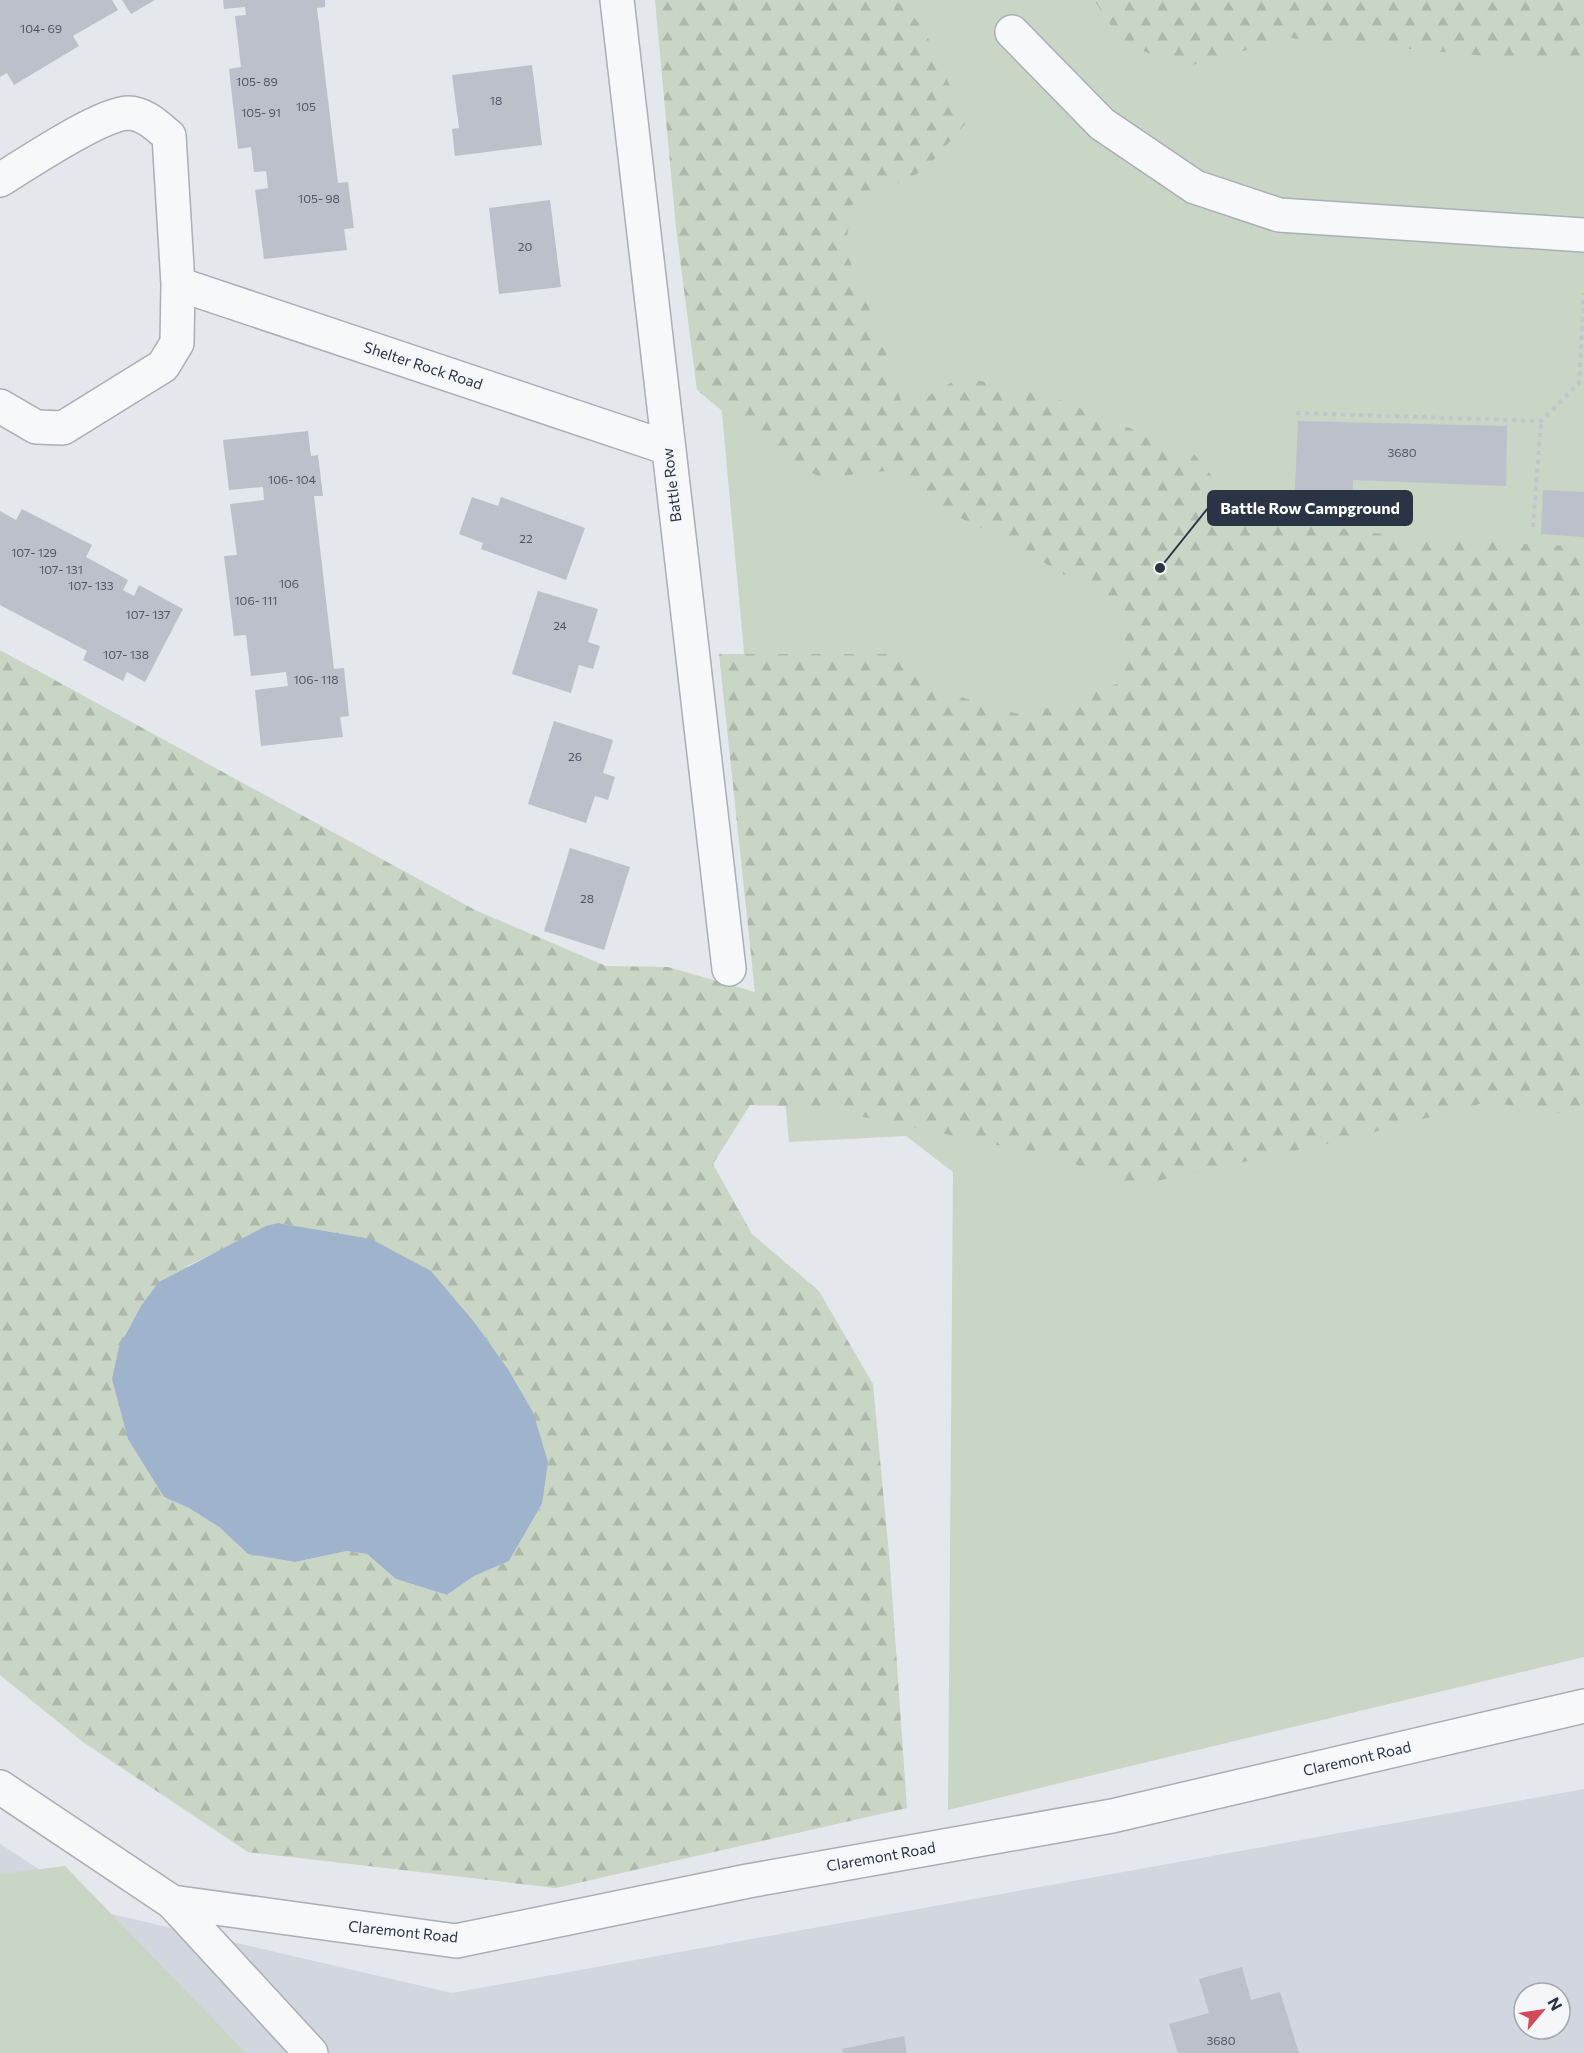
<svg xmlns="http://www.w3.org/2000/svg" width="1584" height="2053" font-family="Commissioner,sans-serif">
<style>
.built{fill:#d2d6de;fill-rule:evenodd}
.green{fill:#c9d6c5}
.forest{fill:url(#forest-firs);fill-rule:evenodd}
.water{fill:#9fb4cc}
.building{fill:#bbc0ca}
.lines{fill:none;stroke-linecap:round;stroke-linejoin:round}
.minor-casing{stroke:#a9aeb7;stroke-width:36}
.path{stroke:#c2c5cb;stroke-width:4;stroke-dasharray:4.5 4.5;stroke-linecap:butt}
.minor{stroke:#f7f8fa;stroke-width:33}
.labels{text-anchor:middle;stroke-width:4.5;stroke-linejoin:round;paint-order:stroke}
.number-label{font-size:12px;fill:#4f5766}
.street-label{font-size:15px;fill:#2b3445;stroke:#f4f6f9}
.leader{fill:none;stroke:#2b3445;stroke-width:2}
.callout-dot{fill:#2b3445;stroke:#f4f6f9;stroke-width:2}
.callout{fill:#2b3445;stroke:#2b3445;stroke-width:2}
.callout-label{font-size:16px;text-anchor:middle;font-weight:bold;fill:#fff}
</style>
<defs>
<pattern id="forest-firs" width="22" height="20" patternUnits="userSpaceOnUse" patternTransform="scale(1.5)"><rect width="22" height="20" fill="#c9d6c5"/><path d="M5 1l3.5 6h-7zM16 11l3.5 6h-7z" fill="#adb8ab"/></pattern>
</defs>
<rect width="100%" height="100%" fill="#e4e7ec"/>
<!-- built -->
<path class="built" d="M1584,1789V2053H0V1844L107,1913L452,1993ZM1524,1993H1560V2029H1524Z"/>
<!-- green -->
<path class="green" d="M684,0H1584V1657L948,1810L953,1172L906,1136L789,1142Z
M65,1866L246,2053H0V1874Z"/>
<!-- forest -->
<path class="forest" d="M655,0H895C930,21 949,87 965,124L925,170L852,205L845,249L881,338L904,410L961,377L1045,394L1194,454L1244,515L1412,538L1568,546L1584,556V1126L1574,1115L1487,1102L1344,1140L1134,1186L1055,1157L815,1107L750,1105L713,1164L752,1234L819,1291L873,1384L890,1565L907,1808L556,1888L248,1852L83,1742L0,1675V650L475,910L606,966L668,967L755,992L719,654H887L947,693L1025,716L1122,682L1127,612L1004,539L921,499L886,471L822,478L777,456L697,390L676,228ZM278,1223L321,1231L475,1323L508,1369L533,1412L542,1504L509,1561L474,1576L447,1595L396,1579L367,1554L347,1551L295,1562L248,1554L219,1527L189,1508L164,1497L187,1266Z
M1094,0H1584V59L1508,58L1290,38L1182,68L1121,41Z"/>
<!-- water -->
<path class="water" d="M278,1223L371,1239L431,1271L475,1323L508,1369L533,1412L548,1462L542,1504L509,1561L474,1576L447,1595L396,1579L367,1554L347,1551L295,1562L248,1554L219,1527L189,1508L164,1497L128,1439L112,1379L119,1347L141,1306L159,1282L266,1226Z"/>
<!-- building -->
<path class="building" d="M0,0H112L118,10L73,36L79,46L14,85L7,73L0,77Z
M122,0H155L131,14Z
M223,0H325V7L317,8L338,183L348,182L354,228L344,229L347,250L264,259L255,190L268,188L266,171L254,172L251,147L238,149L229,69L241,67L235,16L246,15L245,7L224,9Z
M532,65L542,145L455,156L452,129L459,128L452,75Z
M550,200L561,287L499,294L489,208Z
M1298,421L1507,426L1506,486L1353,480L1352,508L1294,509Z
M308,431L311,456L318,455L323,496H314L334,669L344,668L349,716L340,717L343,737L261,746L255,690L288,686L286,672L251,676L246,635L234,636L224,556L237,555L230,504L264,500L263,487L229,490L223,440Z
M1543,490L1584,492V537L1541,534Z
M472,497L498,506L501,497L585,528L566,580L481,549L483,543L459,534Z
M22,509L92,545L86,557L128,580L123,590L134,596L139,585L183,609L145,682L127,672L123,681L83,660L87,651L0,605V511L16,520Z
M538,591L598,609L588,642L600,646L593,669L579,665L571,693L512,674Z
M554,721L613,740L603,773L615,777L608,800L595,796L586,823L528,804Z
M570,848L630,867L604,950L544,931Z
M1242,1967L1251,2000L1280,1992L1299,2053H1178L1169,2024L1209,2013L1199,1979Z
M904,2036L907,2053H843L842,2049Z"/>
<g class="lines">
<defs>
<path id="minor" d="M617,0L729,969
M1012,32L1102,124L1195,187L1279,215L1584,235
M0,180C26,164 100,114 128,113C144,113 157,126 169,136L178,284L177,343L163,366L63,428L36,427L0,406
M178,284L668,448
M0,1787L172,1902L311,2053
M172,1902L456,1941L748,1881L1112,1816L1584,1706"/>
</defs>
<!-- minor casing -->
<use href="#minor" class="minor-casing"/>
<!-- path -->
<path class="path" d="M1296,413L1541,421L1579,383L1584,293
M1533,527L1541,421"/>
<!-- minor -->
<use href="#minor" class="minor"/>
</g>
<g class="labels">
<!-- number labels -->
<g class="number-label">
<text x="41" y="33">104- 69</text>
<text x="257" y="86">105- 89</text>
<text x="496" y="105">18</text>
<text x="306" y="111">105</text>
<text x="261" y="117">105- 91</text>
<text x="319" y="203">105- 98</text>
<text x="525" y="251">20</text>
<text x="1402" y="457">3680</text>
<text x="292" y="484">106- 104</text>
<text x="526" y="543">22</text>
<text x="34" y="557">107- 129</text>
<text x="61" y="574">107- 131</text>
<text x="289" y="588">106</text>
<text x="91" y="590">107- 133</text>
<text x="256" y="605">106- 111</text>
<text x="148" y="619">107- 137</text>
<text x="560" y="630">24</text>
<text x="126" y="659">107- 138</text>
<text x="316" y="684">106- 118</text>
<text x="575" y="761">26</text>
<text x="587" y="903">28</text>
<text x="1221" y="2045">3680</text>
</g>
<!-- street labels -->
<g class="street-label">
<text transform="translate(423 366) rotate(18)" y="5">Shelter Rock Road</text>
<text transform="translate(672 485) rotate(-97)" y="5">Battle Row</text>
<text transform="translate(1357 1759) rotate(-13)" y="5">Claremont Road</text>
<text transform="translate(881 1857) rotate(-10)" y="5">Claremont Road</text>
<text transform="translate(403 1932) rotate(6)" y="5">Claremont Road</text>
</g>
</g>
<!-- callouts -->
<path class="leader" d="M1160 568L1208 508"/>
<circle class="callout-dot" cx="1160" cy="568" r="6"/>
<rect class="callout" x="1208" y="491" width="204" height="34" rx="6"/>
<g class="callout-label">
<text x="1310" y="514">Battle Row Campground</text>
</g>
<!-- north arrow -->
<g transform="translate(1542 2011) rotate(61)"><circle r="28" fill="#f4f6f9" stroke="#a4a8b1" stroke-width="1.5"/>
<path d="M0-4.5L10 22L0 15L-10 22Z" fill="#d1495b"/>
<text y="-9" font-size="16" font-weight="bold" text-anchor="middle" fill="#2b3445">N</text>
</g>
</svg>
